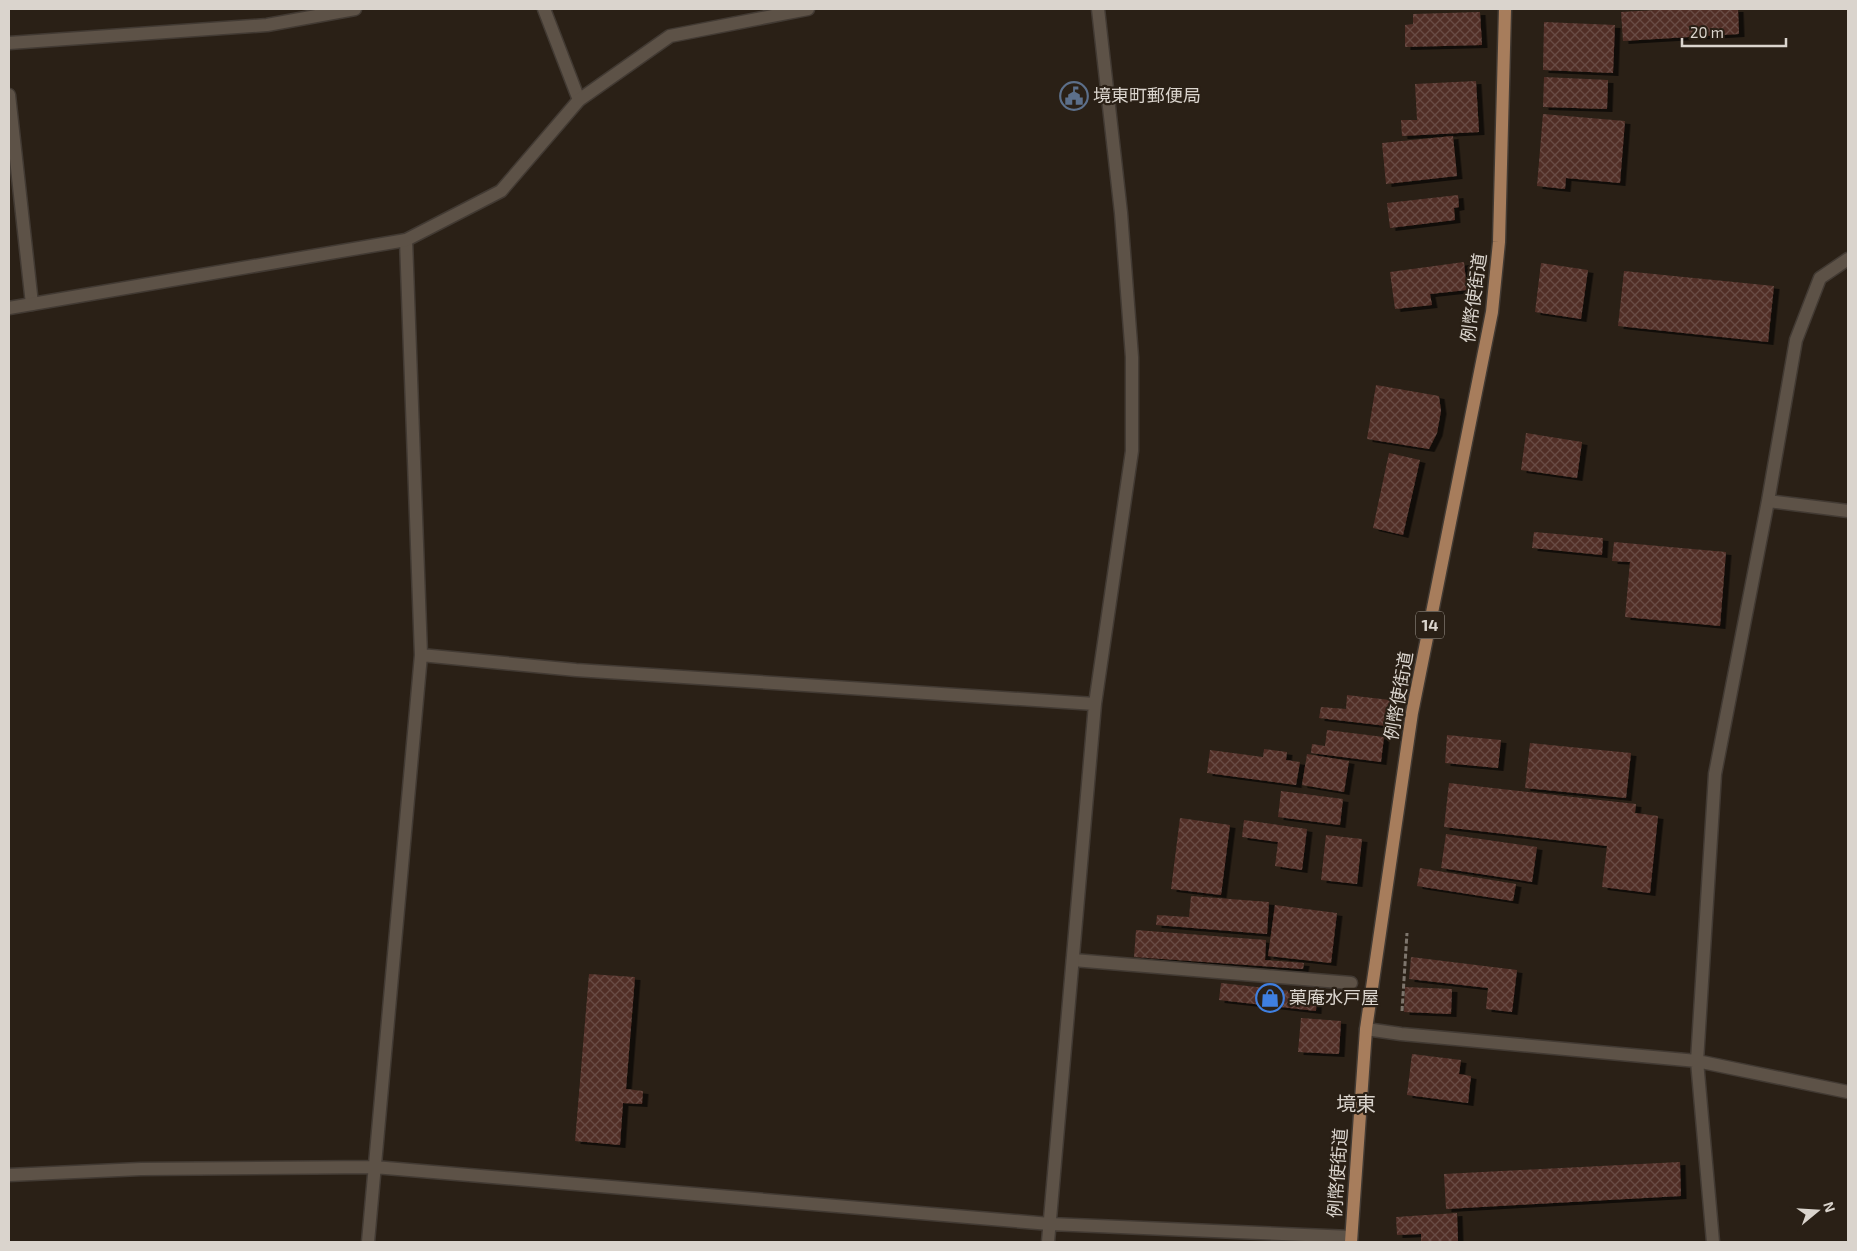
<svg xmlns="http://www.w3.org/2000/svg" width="1857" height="1251" font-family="'Exo 2','Noto Sans JP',sans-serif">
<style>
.building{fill:url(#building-cross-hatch);filter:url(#shadow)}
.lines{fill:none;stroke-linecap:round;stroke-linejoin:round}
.service-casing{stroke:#423a33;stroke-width:15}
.minor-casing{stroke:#423a33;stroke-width:15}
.tertiary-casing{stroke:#423a33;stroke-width:15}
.primary-casing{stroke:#423a33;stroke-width:15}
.path{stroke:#7e766d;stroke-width:3;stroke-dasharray:5 2.5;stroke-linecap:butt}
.service{stroke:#5d5247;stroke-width:12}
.minor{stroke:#5d5247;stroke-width:12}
.tertiary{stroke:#5d5247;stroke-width:12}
.primary{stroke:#a77d5c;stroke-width:12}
.labels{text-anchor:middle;stroke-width:4.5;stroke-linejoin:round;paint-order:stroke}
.shield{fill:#2a2016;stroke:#a59e96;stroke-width:1}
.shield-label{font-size:16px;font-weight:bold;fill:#dad4cd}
.poi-label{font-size:18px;fill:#dad4cd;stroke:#2a2016;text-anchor:start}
.street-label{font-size:18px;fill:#dad4cd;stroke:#2a2016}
.quarter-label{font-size:20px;fill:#dad4cd;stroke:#2a2016}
</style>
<defs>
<pattern id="building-cross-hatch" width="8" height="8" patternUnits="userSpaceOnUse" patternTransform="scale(1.25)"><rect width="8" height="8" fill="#512f27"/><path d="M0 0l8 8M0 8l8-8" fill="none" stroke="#694c45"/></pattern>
<filter id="shadow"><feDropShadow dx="5.5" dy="3" stdDeviation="0" flood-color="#0009"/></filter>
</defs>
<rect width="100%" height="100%" fill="#2a2016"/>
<!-- building -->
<path class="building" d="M1673,9H1738L1739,34L1623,41L1621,12Z
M1480,12L1482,45L1405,47V25L1413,24V14Z
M1544,22L1615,25L1613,73L1543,70Z
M1544,77L1608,80L1607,109L1543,107Z
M1476,81L1479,132L1402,136L1401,120H1417L1415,84Z
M1543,114L1625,121L1620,183L1566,178L1565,189L1537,186Z
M1453,136L1457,176L1386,184L1382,143Z
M1458,195L1459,207L1454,208L1455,220L1390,228L1387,203Z
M1464,262L1467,290L1430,294L1432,305L1395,309L1390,272Z
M1541,263L1588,270L1581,319L1535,312Z
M1624,271L1774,286L1768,342L1618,326Z
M1376,385L1439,396L1441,411L1437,433L1429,449L1367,439Z
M1526,433L1582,442L1577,478L1521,470Z
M1389,453L1420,460L1403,535L1373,528Z
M1534,532L1603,538L1602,555L1532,548Z
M1614,542L1726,552L1720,626L1625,617L1630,562L1612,561Z
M1347,695L1390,700L1387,726L1319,718L1321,707L1346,709Z
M1327,730L1384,737L1381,762L1311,753L1312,744L1325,746Z
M1447,735L1501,740L1498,768L1445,763Z
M1530,743L1631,753L1626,798L1525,788Z
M1264,749L1287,752L1286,760L1300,762L1296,785L1207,773L1210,750L1263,757Z
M1307,754L1349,761L1344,792L1302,785Z
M1449,783L1636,804L1635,813L1658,816L1650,893L1602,887L1607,846L1444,827Z
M1281,791L1343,799L1340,825L1278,817Z
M1180,818L1230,825L1221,895L1171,889Z
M1244,820L1307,829L1302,870L1275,866L1278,842L1242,837Z
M1446,834L1537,847L1532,882L1441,868Z
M1326,835L1362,839L1357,884L1321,880Z
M1420,868L1516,884L1513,901L1417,886Z
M1191,896L1269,902L1267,934L1156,925L1157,915L1189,917Z
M1275,905L1337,913L1331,963L1268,956Z
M1136,930L1266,940L1265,960L1304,963L1303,969L1134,957Z
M1411,957L1517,970L1512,1012L1486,1009L1488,988L1409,979Z
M589,974L635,977L626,1089L643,1091L642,1104L623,1103L620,1145L575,1141Z
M1221,983L1317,994L1316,1011L1219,1000Z
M1405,987L1452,989L1451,1014L1404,1012Z
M1301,1018L1341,1021L1339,1054L1298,1052Z
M1412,1054L1461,1060L1459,1074L1471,1076L1468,1103L1407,1095Z
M1680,1162L1681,1196L1446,1209L1444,1174Z
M1457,1213L1458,1241L1421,1242V1234L1397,1235L1396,1217Z"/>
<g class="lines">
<defs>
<path id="service" d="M1073,960L1351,983"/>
<path id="minor" d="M544,9L579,100
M9,43L267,25L355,9
M9,95L32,304
M1768,501L1848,511
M421,655L576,670L1095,704
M1366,1029L1401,1034L1697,1061L1848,1092
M9,1175L141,1169L374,1167L1050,1224L1351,1237
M368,1242L421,655L406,240
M1048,1242L1095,704L1132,451V357L1121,213L1098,9
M1713,1242L1697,1061L1715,774L1768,501L1796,340L1820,278L1848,259"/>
<path id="tertiary" d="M9,308L406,240L501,191L579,100L670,36L808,9"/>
<path id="primary" d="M1351,1242L1366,1029L1412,713L1492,312L1499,242L1505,9"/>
</defs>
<!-- service casing -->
<use href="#service" class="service-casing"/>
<!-- minor casing -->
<use href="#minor" class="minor-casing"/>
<!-- tertiary casing -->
<use href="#tertiary" class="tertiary-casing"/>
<!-- primary casing -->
<use href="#primary" class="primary-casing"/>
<!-- path -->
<path class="path" d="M1402,1011L1407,933"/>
<!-- service -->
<use href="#service" class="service"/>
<!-- minor -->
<use href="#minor" class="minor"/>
<!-- tertiary -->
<use href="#tertiary" class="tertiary"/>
<!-- primary -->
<use href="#primary" class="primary"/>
</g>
<!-- icons -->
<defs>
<symbol id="civic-ring" viewBox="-11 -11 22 22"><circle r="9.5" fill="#2a2016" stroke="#5c6f8a" stroke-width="1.5"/><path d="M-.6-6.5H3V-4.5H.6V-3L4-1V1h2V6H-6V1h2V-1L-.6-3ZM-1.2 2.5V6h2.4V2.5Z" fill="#5c6f8a"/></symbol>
<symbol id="shop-ring" viewBox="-11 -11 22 22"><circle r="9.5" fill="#2a2016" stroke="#3f7fe0" stroke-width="1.5"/><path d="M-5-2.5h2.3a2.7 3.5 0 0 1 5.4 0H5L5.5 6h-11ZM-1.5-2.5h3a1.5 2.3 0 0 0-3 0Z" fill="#3f7fe0"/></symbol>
</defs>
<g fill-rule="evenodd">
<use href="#civic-ring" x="1058" y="80" width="32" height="32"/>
<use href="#shop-ring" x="1254" y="982" width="32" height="32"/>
</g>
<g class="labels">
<!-- shield labels -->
<rect class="shield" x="1416" y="611.5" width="28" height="27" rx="4"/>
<g class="shield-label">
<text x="1430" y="631">14</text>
</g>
<!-- poi labels -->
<g class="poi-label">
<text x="1093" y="102">境東町郵便局</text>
<text x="1289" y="1004">菓庵水戸屋</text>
</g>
<!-- street labels -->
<g class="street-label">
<text transform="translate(1474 298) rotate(-82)" y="6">例幣使街道</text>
<text transform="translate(1399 696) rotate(-80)" y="6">例幣使街道</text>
<text transform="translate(1338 1173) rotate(-86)" y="6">例幣使街道</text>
</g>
<!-- quarter labels -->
<g class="quarter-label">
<text x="1356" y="1111">境東</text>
</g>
</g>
<!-- border -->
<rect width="1857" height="1251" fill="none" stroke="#dad4cd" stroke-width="20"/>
<!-- north arrow -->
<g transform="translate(1817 1211) rotate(72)" stroke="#2a2016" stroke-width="4" paint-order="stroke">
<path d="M0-4L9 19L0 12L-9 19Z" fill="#dad4cd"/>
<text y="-8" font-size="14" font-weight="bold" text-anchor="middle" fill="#dad4cd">N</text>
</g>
<!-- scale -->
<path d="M1682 38v8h104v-8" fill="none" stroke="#dad4cd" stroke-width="2.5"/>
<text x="1690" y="38" font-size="15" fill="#dad4cd" stroke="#2a2016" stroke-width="4" paint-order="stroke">20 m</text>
</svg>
